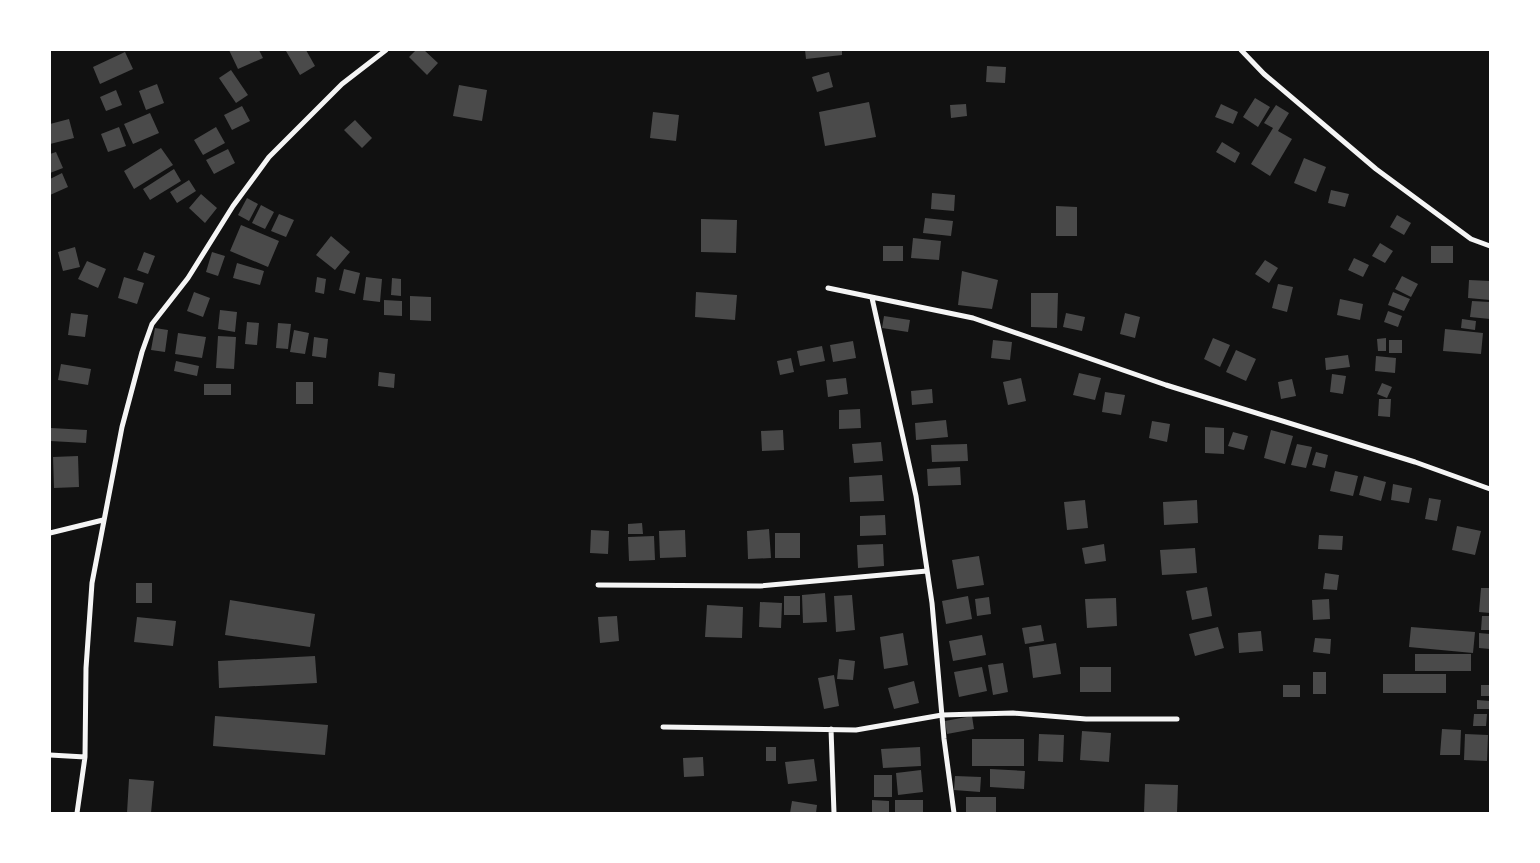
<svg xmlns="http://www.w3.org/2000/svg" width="1540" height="863" font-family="'Archivo Narrow',sans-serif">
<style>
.building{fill:#4a4a4a}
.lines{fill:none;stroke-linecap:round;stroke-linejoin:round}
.minor{stroke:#f5f5f5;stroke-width:5}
</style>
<rect width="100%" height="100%" fill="#111"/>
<!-- building -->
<path class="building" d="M229,50H259L263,58L238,69Z
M288,50H306L315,66L300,75L286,51Z
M416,50H424L438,63L427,75L409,57Z
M805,50H842V55L806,59Z
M125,52L133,69L100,84L93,67Z
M987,66L1006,67L1005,83L986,82Z
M231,70L248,95L236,103L219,78Z
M829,72L833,87L817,92L812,77Z
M157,84L164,103L146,110L139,91Z
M459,85L487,90L482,121L453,116Z
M116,90L122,105L106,111L100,97Z
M1255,98L1270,107L1258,127L1243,117Z
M869,102L876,137L825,146L819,112Z
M966,104L967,116L951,118L950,105Z
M1221,104L1238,112L1233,124L1215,117Z
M1276,105L1289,113L1278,131L1292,139L1270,176L1251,164L1273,128L1264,123Z
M242,106L250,121L232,130L224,115Z
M653,112L679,115L676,141L650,138Z
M150,113L159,133L133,144L124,124Z
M69,119L74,138L50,144V124Z
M355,120L372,138L362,148L344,130Z
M119,127L126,146L108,152L101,134Z
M216,127L225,143L203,155L194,140Z
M1222,142L1240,153L1235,163L1216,152Z
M161,148L173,165L134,189L124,171Z
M228,149L235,163L214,174L206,160Z
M56,152L63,168L50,173V154Z
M1304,158L1326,167L1316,192L1294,183Z
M174,169L181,181L150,200L143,189Z
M62,173L68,187L50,195V179Z
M189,180L196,191L177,203L170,192Z
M1331,190L1349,194L1345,207L1328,203Z
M932,193L955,195L954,211L931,209Z
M201,194L217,208L205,223L189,208Z
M247,198L258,204L249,221L238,215Z
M261,205L274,212L265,229L252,223Z
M1056,206L1077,207V236H1056Z
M279,214L294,220L286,237L271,231Z
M1397,215L1411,223L1404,235L1390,227Z
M925,218L953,221L951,236L923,233Z
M701,219L737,220L736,253L701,252Z
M241,225L279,241L268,267L230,251Z
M331,236L350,252L335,270L316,255Z
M913,238L941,241L939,260L911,258Z
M1380,243L1393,251L1385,263L1372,256Z
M883,246H903V261H883Z
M1431,246H1453V263H1431Z
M75,247L80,267L63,271L58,252Z
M144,252L155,256L148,274L137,270Z
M212,252L225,256L218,276L206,272Z
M1354,258L1369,265L1363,277L1348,270Z
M1265,260L1278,268L1269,283L1255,274Z
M87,261L106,269L98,288L78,279Z
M237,263L264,271L260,285L233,278Z
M344,269L360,273L355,294L339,290Z
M962,271L998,280L992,309L958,305Z
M1402,276L1418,284L1411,297L1395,289Z
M124,277L144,283L137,304L118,298Z
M317,277L326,279L324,294L315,292Z
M366,277L382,279L380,302L363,300Z
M392,278L401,279V296L391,295Z
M1469,280L1490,281V300L1468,298Z
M1278,284L1293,287L1287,312L1272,308Z
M194,292L210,298L203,317L187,311Z
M696,292L737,295L735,320L695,317Z
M1393,292L1410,299L1404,311L1388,305Z
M1031,293H1058L1057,328L1031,327Z
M410,296L431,297V321L410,320Z
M1340,299L1363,304L1360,320L1337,315Z
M384,300L402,301V316L384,315Z
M1472,301L1490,302V319L1470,317Z
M220,310L237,312L235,332L218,329Z
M1388,311L1402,316L1398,327L1384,322Z
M71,313L88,315L85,337L68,335Z
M1066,313L1085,317L1082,331L1063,327Z
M1125,313L1140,317L1135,338L1120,334Z
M884,316L910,320L908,332L882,328Z
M1462,319L1476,321L1475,330L1461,328Z
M247,322L259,323L257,345L245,344Z
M278,323L291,324L288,349L276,348Z
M155,328L168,330L165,352L151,350Z
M1445,329L1483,333L1481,354L1443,351Z
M294,330L309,333L305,354L290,352Z
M178,333L206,337L202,358L175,354Z
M218,336L236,337L234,369L216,368Z
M314,337L328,339L326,358L312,356Z
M1213,338L1230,345L1220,367L1204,359Z
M1386,338V351H1378L1377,339Z
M993,340L1012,342L1010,360L991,358Z
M1389,340H1402V353H1389Z
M853,341L856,358L833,362L830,345Z
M822,346L825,361L800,366L797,351Z
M1236,350L1256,359L1246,381L1226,372Z
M1348,355L1350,367L1326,370L1325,358Z
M1376,356L1396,358L1395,373L1375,371Z
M791,358L794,372L780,375L777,361Z
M176,361L199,366L197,376L174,371Z
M61,364L91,369L88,385L58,380Z
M379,372L395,374L394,388L378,386Z
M1079,373L1101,378L1095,400L1073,395Z
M1332,374L1346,376L1343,394L1330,392Z
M846,378L848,394L828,397L826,380Z
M1021,378L1026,401L1008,405L1003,382Z
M1292,379L1296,396L1281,399L1278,382Z
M296,382H313V404H296Z
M1382,383L1392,387L1387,398L1377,394Z
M204,384H231V395H204Z
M932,389L933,403L912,405L911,391Z
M1105,392L1125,395L1121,415L1102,412Z
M1379,399H1391L1390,417L1378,416Z
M860,409L861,428L839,429V410Z
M946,420L948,437L916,440L915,423Z
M1152,421L1170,424L1167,442L1149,438Z
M1205,427L1224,428V454L1205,453Z
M51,428L87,430L86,443L50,441Z
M783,430L784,450L762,451L761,431Z
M1271,430L1293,436L1285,464L1264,458Z
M1233,432L1248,436L1244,450L1228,446Z
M881,442L883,461L854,463L852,444Z
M967,444L968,461L932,462L931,445Z
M1297,444L1312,447L1306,468L1291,465Z
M1316,452L1328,455L1325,468L1312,465Z
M78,456L79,487L54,488L53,457Z
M960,467L961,485L928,486L927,469Z
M1335,471L1358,476L1353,496L1330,491Z
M882,475L884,501L850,502L849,477Z
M1364,476L1386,482L1381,501L1359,495Z
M1393,484L1412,488L1409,503L1391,500Z
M1429,498L1441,500L1437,521L1425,519Z
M1085,500L1088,528L1067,530L1064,502Z
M1197,500L1198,523L1164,525L1163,502Z
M885,515L886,535L860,536V516Z
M642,523L643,534H628V524Z
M1457,526L1481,531L1475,555L1452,550Z
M769,529L771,558L748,559L747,531Z
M591,530L609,531L608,554L590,553Z
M685,530L686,557L660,558L659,531Z
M775,533H800V558H775Z
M1319,535L1343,536L1342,550L1318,549Z
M654,536L655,560L629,561L628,537Z
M883,544L884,566L858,568L857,545Z
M1104,544L1106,561L1085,564L1082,548Z
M1195,548L1197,573L1162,575L1160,550Z
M979,556L984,585L957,589L952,560Z
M1325,573L1339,575L1337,590L1323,589Z
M136,583H152V603H136Z
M1207,587L1212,616L1192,620L1186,591Z
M1481,588H1490V613L1479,612Z
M825,593L827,622L803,623L802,595Z
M852,595L855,630L836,632L834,596Z
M784,596H800V615H784Z
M968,596L972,619L946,624L942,601Z
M989,597L991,614L977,616L975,599Z
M1116,598L1117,626L1087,628L1085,599Z
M1329,599L1330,619L1313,620L1312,600Z
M230,600L315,614L310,647L225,635Z
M760,602L782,603L781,628L759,627Z
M707,605L743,607L742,638L705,637Z
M617,616L619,641L600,643L598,617Z
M1482,616H1490V630H1481Z
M137,617L176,621L173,646L134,642Z
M1041,625L1044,641L1025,644L1022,628Z
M1218,627L1224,648L1195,656L1189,634Z
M1411,627L1475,632L1473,653L1409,647Z
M1261,631L1263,651L1239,653L1238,633Z
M903,633L908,665L884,669L880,637Z
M1479,633L1490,634V649L1479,648Z
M982,635L986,655L953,661L949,641Z
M1315,638L1331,639L1330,654L1313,652Z
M1056,643L1061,674L1033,678L1029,647Z
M1415,654H1471V671H1415Z
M315,656L317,683L219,688L218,661Z
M839,659L855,661L853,680L837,679Z
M1003,663L1008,692L993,695L988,665Z
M982,667L987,691L959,697L954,672Z
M1080,667H1111V692H1080Z
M1313,672H1326V694H1313Z
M1383,674H1446V693H1383Z
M834,675L839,706L824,709L818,678Z
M914,681L919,703L894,709L888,688Z
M1283,685H1300V697H1283Z
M1481,685H1490V696H1481Z
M1477,700L1490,701V709H1477Z
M1474,714H1487L1486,726H1473Z
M215,716L328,725L325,755L213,746Z
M972,716L974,729L947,734L945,721Z
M1442,729L1461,730L1460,755H1440Z
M1082,731L1111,733L1109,762L1080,760Z
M1039,734L1064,735L1063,762L1038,761Z
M1465,734L1488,735L1487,761L1464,760Z
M972,739H1024V766H972Z
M766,747H776V761H766Z
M920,747L921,766L883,768L881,749Z
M703,757L704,776L684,777L683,758Z
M814,759L817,781L788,784L785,762Z
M990,769L1025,771L1024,789L990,787Z
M921,770L923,792L898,795L896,773Z
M874,775H892V797H874Z
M955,776L981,777L980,792L954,790Z
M129,779L154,781L151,813H127Z
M1145,784L1178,785L1177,813H1144Z
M966,797H996V813H966Z
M872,800L889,801V813H872Z
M895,800H923V813H895Z
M792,801L817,805L816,813H790Z"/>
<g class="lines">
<!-- minor -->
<path class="minor" d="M1241,50L1264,74L1376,169L1471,239L1490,246
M828,288L973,318L1166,385L1415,462L1490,489
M872,298L916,496L932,603L944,739L954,813
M50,533L103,520
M598,585L760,586L927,571
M663,727L856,730L942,715L1013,713L1086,719H1177
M831,729L834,813
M50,755L85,757
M77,813L85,757L86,668L92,583L122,427L142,352L152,324L188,278L233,206L269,157L342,84L386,50"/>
</g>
<!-- border -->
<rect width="1540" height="863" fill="none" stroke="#ffffff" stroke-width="102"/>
</svg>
